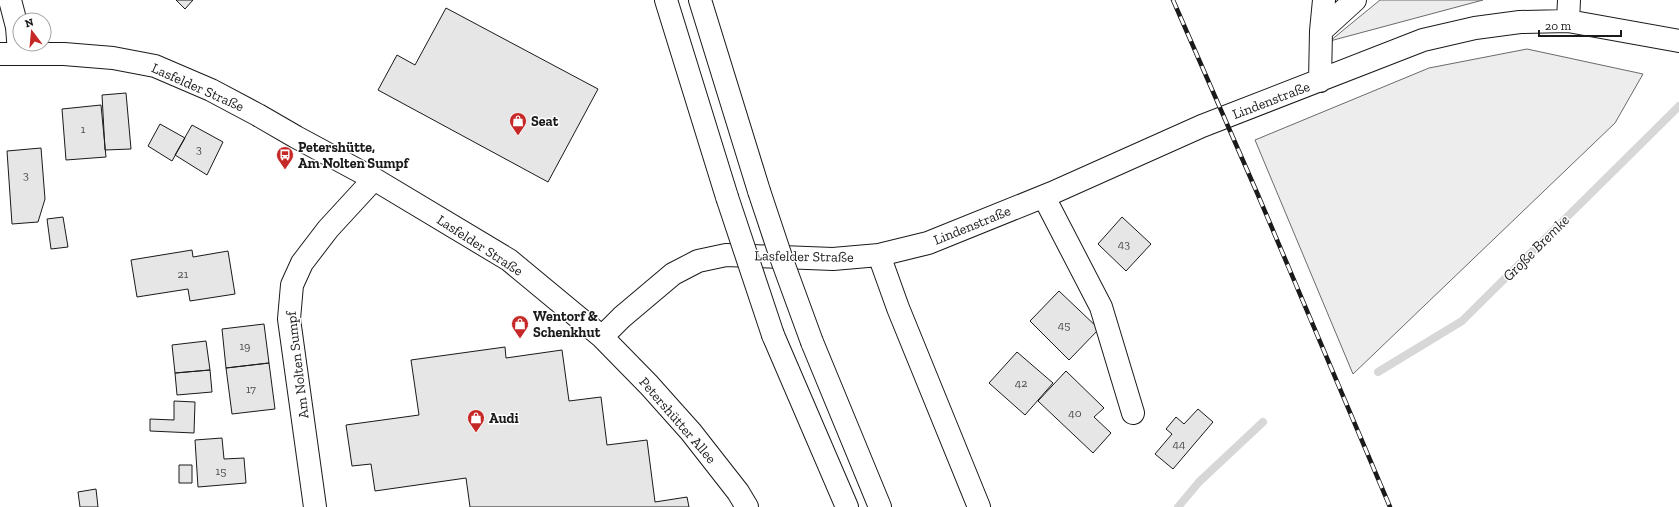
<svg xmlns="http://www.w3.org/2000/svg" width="1679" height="507" font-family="'Zilla Slab',serif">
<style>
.built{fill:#ededed;stroke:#6a6a6a}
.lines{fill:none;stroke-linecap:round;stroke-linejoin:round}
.stream{stroke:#d7d7d7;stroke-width:8}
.building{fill:#e6e6e6;stroke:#1a1a1a}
.minor-casing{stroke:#1a1a1a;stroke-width:24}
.highway-casing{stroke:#1a1a1a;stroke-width:24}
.minor{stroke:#fff;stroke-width:22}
.highway{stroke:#fff;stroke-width:22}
.rail-casing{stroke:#1a1a1a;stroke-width:4.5}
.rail{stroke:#fff;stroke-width:3;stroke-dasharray:9;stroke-linecap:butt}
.highway-bridge-casing{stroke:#1a1a1a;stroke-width:24;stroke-linecap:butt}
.highway-bridge{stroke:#fff;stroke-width:22}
.labels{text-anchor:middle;stroke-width:3;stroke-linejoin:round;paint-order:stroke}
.number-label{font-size:12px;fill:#4d4d4d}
.street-label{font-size:14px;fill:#1a1a1a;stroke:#fff}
.poi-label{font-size:14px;font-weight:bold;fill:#1a1a1a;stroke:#fff;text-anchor:start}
.water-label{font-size:15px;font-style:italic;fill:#1a1a1a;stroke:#fff}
</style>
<rect width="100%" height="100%" fill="#fff"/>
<!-- built -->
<path class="built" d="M1380,0H1483L1330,41Z
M1527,49L1643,74L1615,123L1353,374L1255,140L1429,68Z"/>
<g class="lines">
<!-- stream -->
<path class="stream" d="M1378,372L1462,321L1679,106
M1178,507L1199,482L1263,422"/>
</g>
<!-- building -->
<path class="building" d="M176,0H193L185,9Z
M446,8L598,89L548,182L378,90L397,55L415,65Z
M126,93L131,149L105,150L102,95Z
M101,105L106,157L66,160L62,109Z
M160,124L185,138L172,161L148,146Z
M192,125L223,142L207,175L175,155Z
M41,148L45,199L38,222L12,224L7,151Z
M63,217L68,247L51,249L47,219Z
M1122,217L1151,244L1126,271L1098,244Z
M192,250L193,257L228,251L235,294L190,301L188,289L137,297L131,260Z
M1059,291L1099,329L1069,360L1030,321Z
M264,324L269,363L226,368L222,329Z
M206,341L210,370L175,373L172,345Z
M505,347L506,358L562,350L569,401L601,397L607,445L647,440L655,502L687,497L689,507H470L466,478L375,491L371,464L352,466L346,425L419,415L411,360Z
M1017,352L1053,383L1025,415L989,383Z
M269,363L275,409L232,414L226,368Z
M210,370L212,392L177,395L175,373Z
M1066,371L1104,408L1094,417L1111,433L1093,453L1038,401Z
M174,401L195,402L194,433L150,431V419L174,420Z
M1198,409L1213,422L1173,469L1155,454L1172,434L1166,429L1176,417L1184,424Z
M222,438L224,459L244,458L246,483L198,487L195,440Z
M179,465H192V483H179Z
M96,489L98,507H80L78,492Z"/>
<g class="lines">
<defs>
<path id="minor" d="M10,0L17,27L19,52
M1568,21L1569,0
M1321,31L1324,0
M0,54H64L113,58L155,66L211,90L258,115L296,137L374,179L509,260L602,337L649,385L691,432L738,492L747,507
M1320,81L1321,31L1355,0
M1044,197L1101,307L1133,413
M879,255L898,308L979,507
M602,337L622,317L673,274L698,261L726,255L833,259L879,255L928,243L1052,193L1202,126L1423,40L1475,28L1520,22L1568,21L1679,41
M315,507L289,319L292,285L302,263L328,229L374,179"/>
<path id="highway" d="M666,0L727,197
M700,0L759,191
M773,335L847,507
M812,342L880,507"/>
</defs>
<!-- minor casing -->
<use href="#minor" class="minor-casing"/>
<!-- highway casing -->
<use href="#highway" class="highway-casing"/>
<!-- minor -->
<use href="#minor" class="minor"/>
<!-- highway -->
<use href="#highway" class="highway"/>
<defs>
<path id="rail" d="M1173,0L1258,195L1390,507"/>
</defs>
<!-- rail casing -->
<use href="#rail" class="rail-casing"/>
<!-- rail -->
<use href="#rail" class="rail"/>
<defs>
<path id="highway-bridge" d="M759,191L782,260L812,342
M727,197L773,335"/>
</defs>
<!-- highway-bridge casing -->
<use href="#highway-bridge" class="highway-bridge-casing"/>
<!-- highway-bridge -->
<use href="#highway-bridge" class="highway-bridge"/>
</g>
<!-- icons -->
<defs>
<symbol id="shop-pin" viewBox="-11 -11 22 30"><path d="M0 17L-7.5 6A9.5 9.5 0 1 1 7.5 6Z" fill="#c62828" stroke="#fff"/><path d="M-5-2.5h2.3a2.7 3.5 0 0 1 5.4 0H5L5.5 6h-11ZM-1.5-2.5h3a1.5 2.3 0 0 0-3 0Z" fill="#fff"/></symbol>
<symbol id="bus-pin" viewBox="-11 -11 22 30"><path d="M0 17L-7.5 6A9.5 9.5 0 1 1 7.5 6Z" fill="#c62828" stroke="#fff"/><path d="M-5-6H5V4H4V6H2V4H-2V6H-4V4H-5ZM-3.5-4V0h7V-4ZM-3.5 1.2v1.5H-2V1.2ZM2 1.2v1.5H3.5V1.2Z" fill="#fff"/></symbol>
</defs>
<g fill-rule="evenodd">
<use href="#shop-pin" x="508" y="111" width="20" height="27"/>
<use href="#bus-pin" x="275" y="145" width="20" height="27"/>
<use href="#shop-pin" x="510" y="314" width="20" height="27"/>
<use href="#shop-pin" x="466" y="408" width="20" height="27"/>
</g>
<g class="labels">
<!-- number labels -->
<g class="number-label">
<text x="83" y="133">1</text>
<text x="199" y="153">3</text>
<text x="26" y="179">3</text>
<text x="1124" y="248">43</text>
<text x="183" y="278">21</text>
<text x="1064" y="329">45</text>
<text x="245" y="350">19</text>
<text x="1021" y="387">42</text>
<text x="251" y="393">17</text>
<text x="1075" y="417">40</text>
<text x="1179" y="448">44</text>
<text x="221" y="475">15</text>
</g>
<!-- street labels -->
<g class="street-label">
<text transform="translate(198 87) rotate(24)" y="5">Lasfelder Straße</text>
<text transform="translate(1271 100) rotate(-21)" y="5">Lindenstraße</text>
<text transform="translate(972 225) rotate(-22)" y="5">Lindenstraße</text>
<text transform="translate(480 245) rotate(33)" y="5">Lasfelder Straße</text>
<text transform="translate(804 256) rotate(1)" y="5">Lasfelder Straße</text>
<text transform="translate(297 365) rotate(-97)" y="5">Am Nolten Sumpf</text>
<text transform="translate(678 420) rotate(49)" y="5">Petershütter Allee</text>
</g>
<!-- poi labels -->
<g class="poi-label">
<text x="531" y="126">Seat</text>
<text x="298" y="152">Petershütte,<tspan x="298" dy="16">Am Nolten Sumpf</tspan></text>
<text x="533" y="321">Wentorf &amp;<tspan x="533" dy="16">Schenkhut</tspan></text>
<text x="489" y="423">Audi</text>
</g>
<!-- water labels -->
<g class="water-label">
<text transform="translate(1536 248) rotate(-45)" y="5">Große Bremke</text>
</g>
</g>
<!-- north arrow -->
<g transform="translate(32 32) rotate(344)"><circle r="19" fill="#ffffff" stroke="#a3a3a3"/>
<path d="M0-3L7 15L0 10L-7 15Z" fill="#c62828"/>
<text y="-6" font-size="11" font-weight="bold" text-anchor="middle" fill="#1a1a1a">N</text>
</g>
<!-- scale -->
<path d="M1539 30v6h82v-6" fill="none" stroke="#1a1a1a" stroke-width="2"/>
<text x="1545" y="30" font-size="12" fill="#1a1a1a" stroke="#ffffff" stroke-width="3" paint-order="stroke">20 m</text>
</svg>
